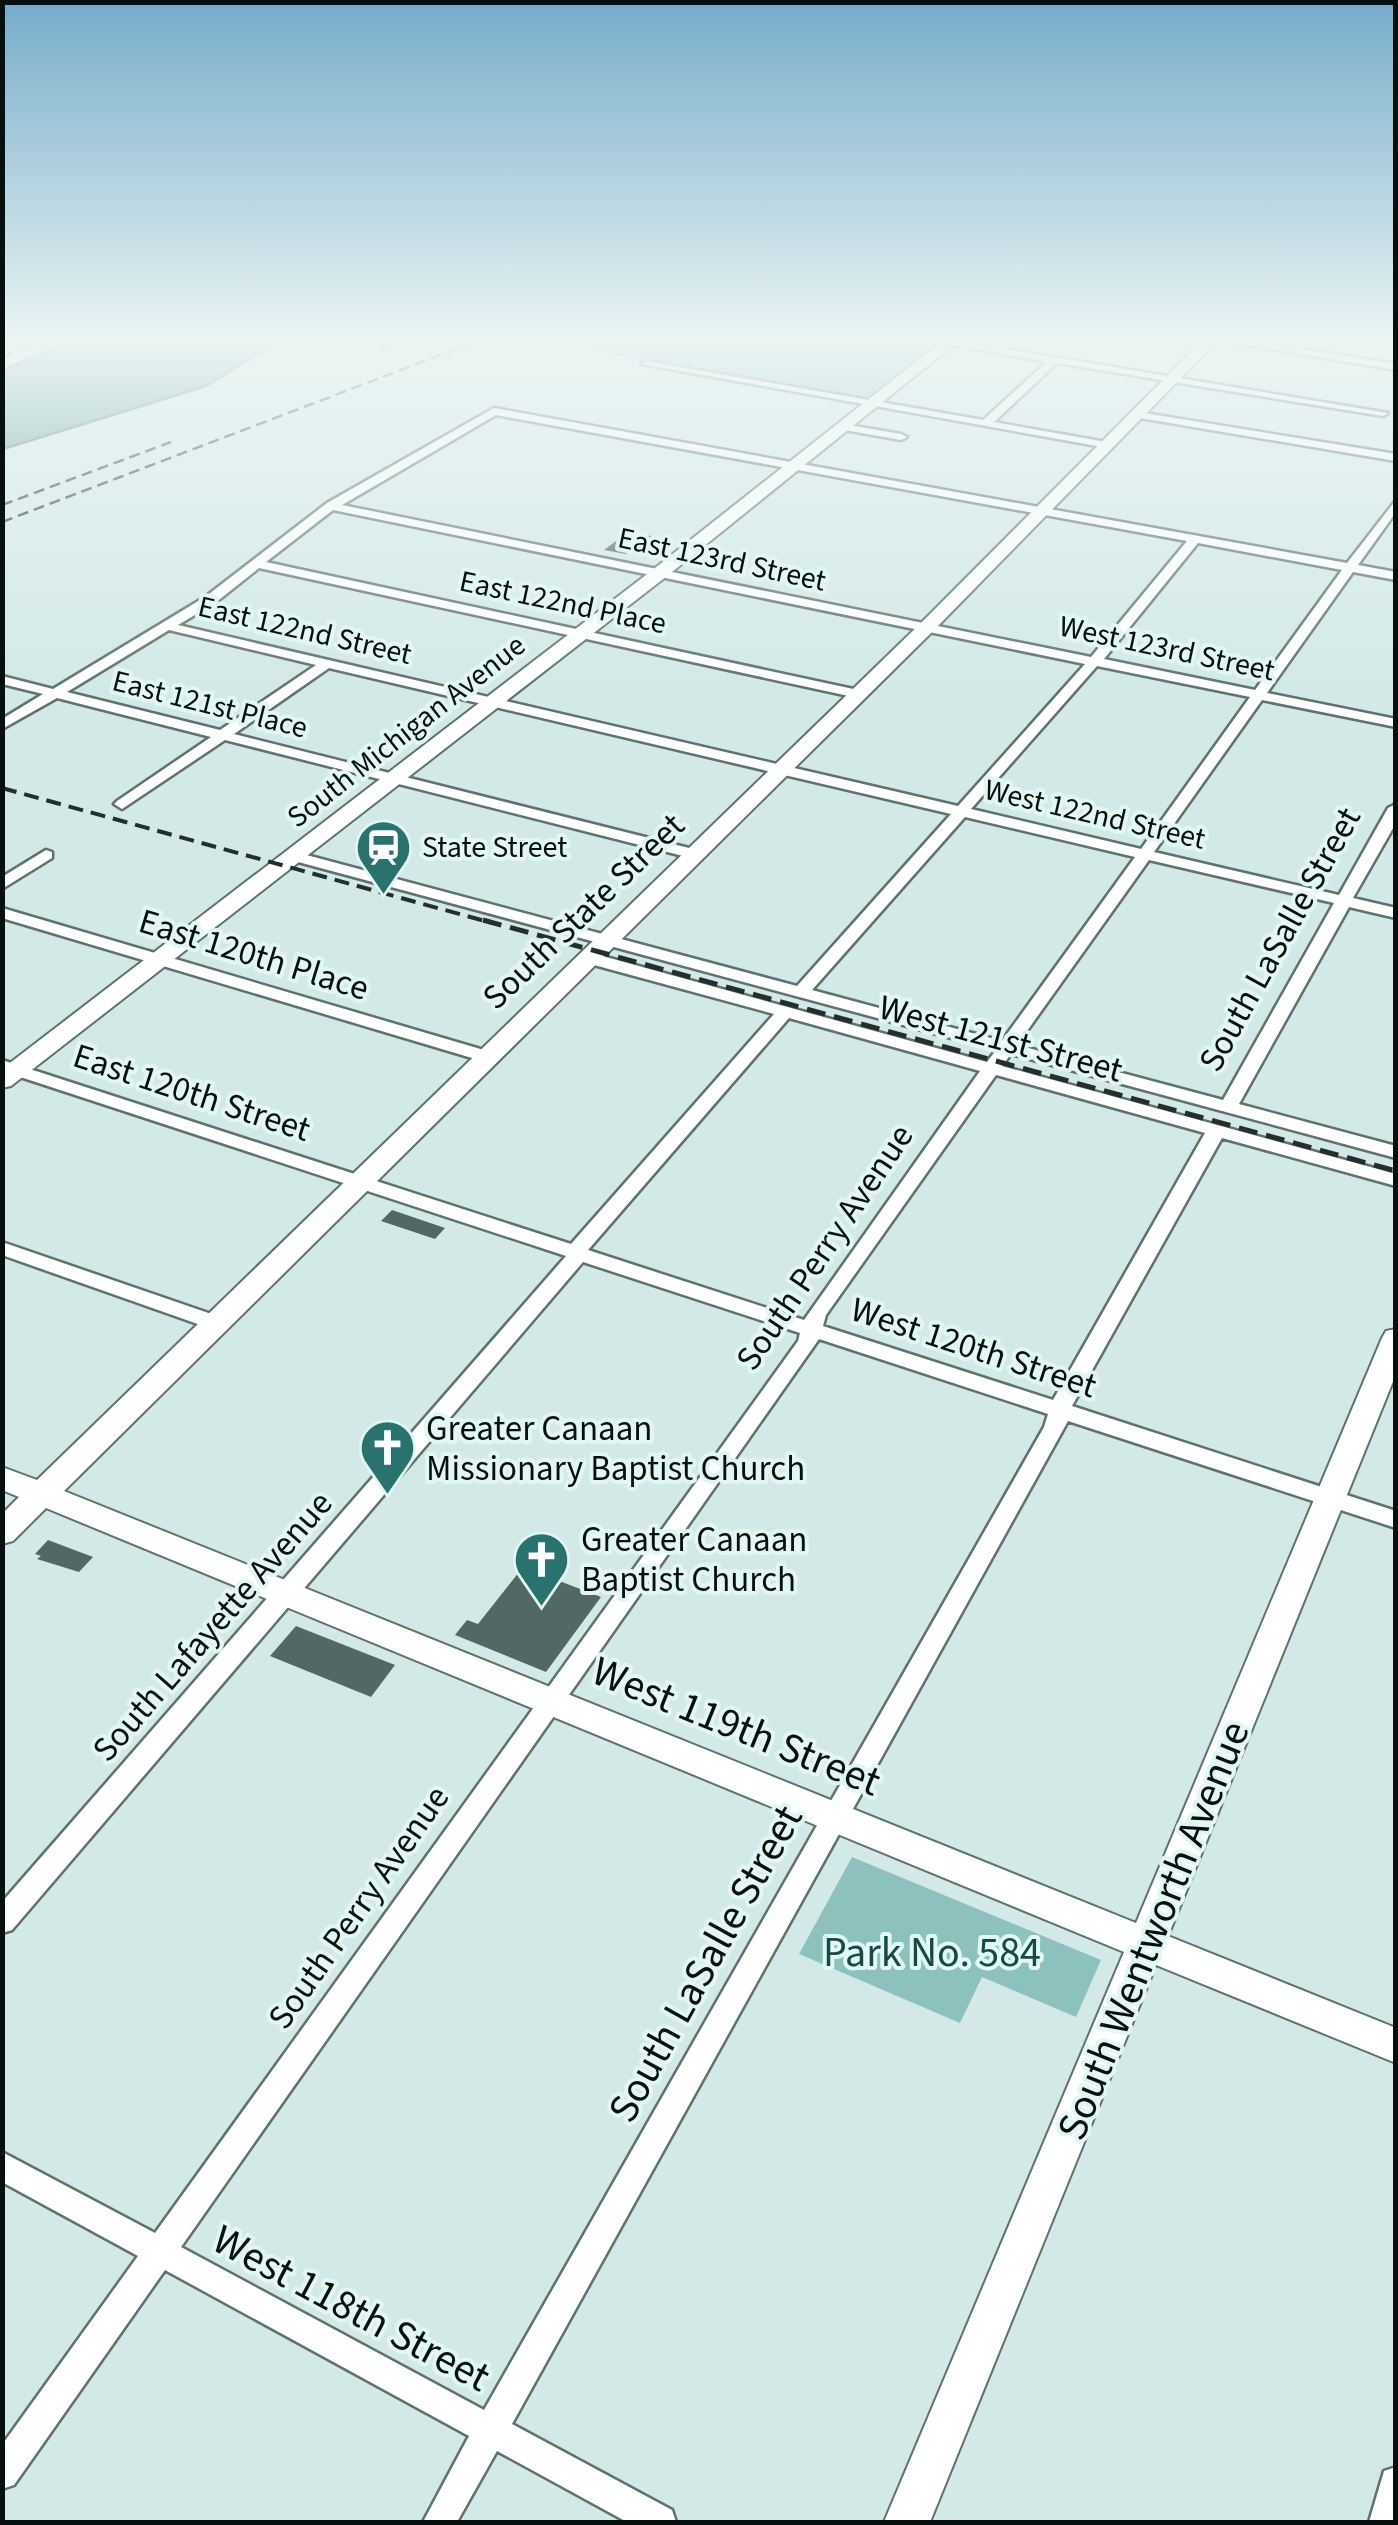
<svg xmlns="http://www.w3.org/2000/svg" width="1398" height="2525" font-family="'Source Sans 3',sans-serif">
<style>
.green{fill:#8dc1bd}
.water{fill:#69a19c;stroke:#4c7572;stroke-width:2.5}
.building{fill:#536765}
.lines{fill:none;stroke-linecap:round;stroke-linejoin:round}
.street-casing{stroke:#5e7270;stroke-width:5}
.secondary-casing{stroke:#5e7270;stroke-width:4}
.street{fill:#fff;fill-rule:evenodd}
.secondary{fill:#fff;fill-rule:evenodd}
.rail-far2{stroke:#252e2e;stroke-width:2.5;stroke-dasharray:11 6;stroke-linecap:butt}
.rail-far1{stroke:#252e2e;stroke-width:4;stroke-dasharray:15 8;stroke-linecap:butt}
.rail{stroke:#252e2e;stroke-width:5;stroke-dasharray:19 9;stroke-linecap:butt}
.labels{text-anchor:middle;stroke-width:8;stroke-linejoin:round;paint-order:stroke}
.far-street-label{font-size:30px;fill:#080f0f;stroke:#e0f7f4}
.far-poi-label{font-size:30px;fill:#080f0f;stroke:#e0f7f4;text-anchor:start}
.street-label{font-size:35px;fill:#080f0f;stroke:#e0f7f4}
.poi-label{font-size:35px;fill:#080f0f;stroke:#e0f7f4;text-anchor:start}
.near-street-label{font-size:42px;fill:#080f0f;stroke:#e0f7f4}
.near-park-label{font-size:42px;fill:#174a47;stroke:#e0f7f4}
</style>
<rect width="100%" height="100%" fill="#d3e9e7"/>
<!-- green -->
<path class="green" d="M612,338H891L936,346L866,399L590,351Z
M852,1857L1101,1960L1076,2017L982,1977L960,2023L799,1954Z"/>
<!-- water -->
<path class="water" d="M77,338H285L206,386L3,449V370Z"/>
<!-- building -->
<path class="building" d="M628,532L651,536L650,540L626,554L604,550Z
M392,1210L445,1228L435,1239L381,1221Z
M48,1540L93,1557L79,1572L37,1559L41,1556L35,1554Z
M523,1567L601,1597L546,1672L455,1635L467,1620L478,1624Z
M296,1626L395,1665L371,1697L270,1656Z"/>
<g class="lines">
<defs>
<path id="street" d="M914,338H940L1388,413L1383,416L1057,363L994,422L1112,443V447L1108,448L641,364L646,361L983,420L1047,362Z
M1205,338H1232L1396,364V370Z
M494,408L1347,563L1396,500V512L1358,565L1396,572V580L1353,572L1267,693L1396,719V727L1262,700L1154,852L1339,895L1388,808L1396,804V823L1353,898L1396,908V918L1349,907L1239,1104L1396,1146V1158L1011,1054L1002,1066L1396,1174V1186L1222,1138L1072,1406L1396,1511V1528L1068,1421L512,2424L672,2510L676,2522H627L497,2451L457,2522H423L469,2436L165,2270L14,2485L2,2489V2445L138,2256L2,2182V2152L155,2233L798,1341L800,1333L583,1262L12,1930L2,1933V1902L566,1256L2,1071V1060L571,1244L774,1014L583,962V954H595L987,1062L996,1050L287,859L285,856L287,853H299L797,986L951,814L329,668L234,734L701,851L703,854L695,859L225,740L122,809L114,804L117,801L211,737L57,698L2,729V719L43,694L2,684V676L53,689L205,597L327,503ZM496,415L1187,541L1091,657L342,505ZM333,510L1085,664L958,806L178,625L215,603L259,568L858,698L865,694L858,690L266,562ZM1198,543L1342,570L1255,690L1104,659ZM169,630L316,665L220,730L67,692ZM1097,666L1250,697L1141,849L971,809ZM965,817L1135,857L1002,1041L812,990ZM1149,860L1334,903L1223,1100L1017,1045ZM789,1018L980,1071L804,1320L588,1250ZM996,1075L1205,1133L1053,1400L823,1326L826,1315ZM819,1339L1048,1414L1044,1427L484,2410L181,2247Z
M1138,412L1396,454V461L1134,417L1133,415Z
M843,424L901,434L907,437L901,440L839,429L837,427Z
M46,850L52,852V858L2,889V877Z
M2,908L494,1053L497,1057L494,1061H482L2,918Z
M2,1242L223,1318L226,1323L223,1328H209L2,1255Z
M1396,2467V2522H1369L1384,2471Z"/>
<path id="secondary" d="M946,338H962L667,576L11,1086L2,1088V1069L655,568Z
M1205,338H1220L933,631L64,1491L1136,1923L1382,1338L1386,1331L1396,1329V1374L1168,1936L1396,2028V2063L1156,1965L930,2522H884L1124,1952L46,1508L13,1541L2,1544V1514L19,1497L2,1490V1467L37,1480L921,623Z"/>
</defs>
<!-- street casing -->
<use href="#street" class="street-casing"/>
<!-- secondary casing -->
<use href="#secondary" class="secondary-casing"/>
<!-- street -->
<use href="#street" class="street"/>
<!-- secondary -->
<use href="#secondary" class="secondary"/>
<!-- rail-far2 -->
<path class="rail-far2" d="M381,348L407,338
M2,357L45,338
M2,505L171,442
M2,522L485,338"/>
<!-- rail-far1 -->
<path class="rail-far1" d="M2,788L492,923"/>
<!-- rail -->
<path class="rail" d="M483,920L1396,1171"/>
</g>
<!-- sky -->
<linearGradient id="sky" x2="0" y2="1"><stop stop-color="#75acca"/><stop offset="0.49" stop-color="#ebf5f4"/><stop offset="1" stop-color="#ebf5f4" stop-opacity="0"/></linearGradient>
<rect width="1398" height="692" fill="url(#sky)"/>
<!-- icons -->
<defs>
<symbol id="station-pin" viewBox="-11 -11 22 30"><path d="M0 17L-7.5 6A9.5 9.5 0 1 1 7.5 6Z" fill="#29736e" stroke="#e0f7f4"/><path d="M-3-6H3Q5-6 5-4V2Q5 4 3 4L4.5 6H3L1.5 4h-3L-3 6H-4.5L-3 4Q-5 4-5 2V-4Q-5-6-3-6ZM-3.5-4v3h7v-3ZM-3.5 1v1.5H-2V1ZM2 1v1.5H3.5V1Z" fill="#fff"/></symbol>
<symbol id="church-pin" viewBox="-11 -11 22 30"><path d="M0 17L-7.5 6A9.5 9.5 0 1 1 7.5 6Z" fill="#29736e" stroke="#e0f7f4"/><path d="M-1.2-6h2.4v3.5h3.3v2.4h-3.3V6h-2.4V-.1h-3.3v-2.4h3.3Z" fill="#fff"/></symbol>
</defs>
<g fill-rule="evenodd">
<use href="#station-pin" x="352" y="816" width="63" height="86"/>
<use href="#church-pin" x="356" y="1416" width="63" height="86"/>
<use href="#church-pin" x="510" y="1528" width="63" height="86"/>
</g>
<g class="labels">
<!-- far-street labels -->
<g class="far-street-label">
<text transform="translate(722 559) rotate(12)" y="10">East 123rd Street</text>
<text transform="translate(563 602) rotate(12)" y="10">East 122nd Place</text>
<text transform="translate(305 630) rotate(13)" y="10">East 122nd Street</text>
<text transform="translate(1167 648) rotate(12)" y="10">West 123rd Street</text>
<text transform="translate(210 704) rotate(14)" y="10">East 121st Place</text>
<text transform="translate(406 731) rotate(-38)" y="10">South Michigan Avenue</text>
<text transform="translate(1095 814) rotate(13)" y="10">West 122nd Street</text>
</g>
<!-- far-poi labels -->
<g class="far-poi-label">
<text x="422" y="857">State Street</text>
</g>
<!-- street labels -->
<g class="street-label">
<text transform="translate(583 911) rotate(-44)" y="12">South State Street</text>
<text transform="translate(1279 939) rotate(-61)" y="12">South LaSalle Street</text>
<text transform="translate(254 954) rotate(17)" y="12">East 120th Place</text>
<text transform="translate(1001 1038) rotate(15)" y="12">West 121st Street</text>
<text transform="translate(192 1092) rotate(18)" y="12">East 120th Street</text>
<text transform="translate(824 1247) rotate(-56)" y="12">South Perry Avenue</text>
<text transform="translate(974 1347) rotate(18)" y="12">West 120th Street</text>
<text transform="translate(212 1626) rotate(-49)" y="12">South Lafayette Avenue</text>
<text transform="translate(358 1907) rotate(-55)" y="12">South Perry Avenue</text>
</g>
<!-- poi labels -->
<g class="poi-label">
<text x="426" y="1440">Greater Canaan<tspan x="426" dy="40">Missionary Baptist Church</tspan></text>
<text x="581" y="1551">Greater Canaan<tspan x="581" dy="40">Baptist Church</tspan></text>
</g>
<!-- near-street labels -->
<g class="near-street-label">
<text transform="translate(737 1725) rotate(22)" y="15">West 119th Street</text>
<text transform="translate(1152 1930) rotate(-68)" y="15">South Wentworth Avenue</text>
<text transform="translate(704 1963) rotate(-61)" y="15">South LaSalle Street</text>
<text transform="translate(352 2307) rotate(28)" y="15">West 118th Street</text>
</g>
<!-- near-park labels -->
<g class="near-park-label">
<text x="932" y="1966">Park No. 584</text>
</g>
</g>
<!-- border -->
<rect width="1398" height="2525" fill="none" stroke="#080f0f" stroke-width="10"/>
</svg>
